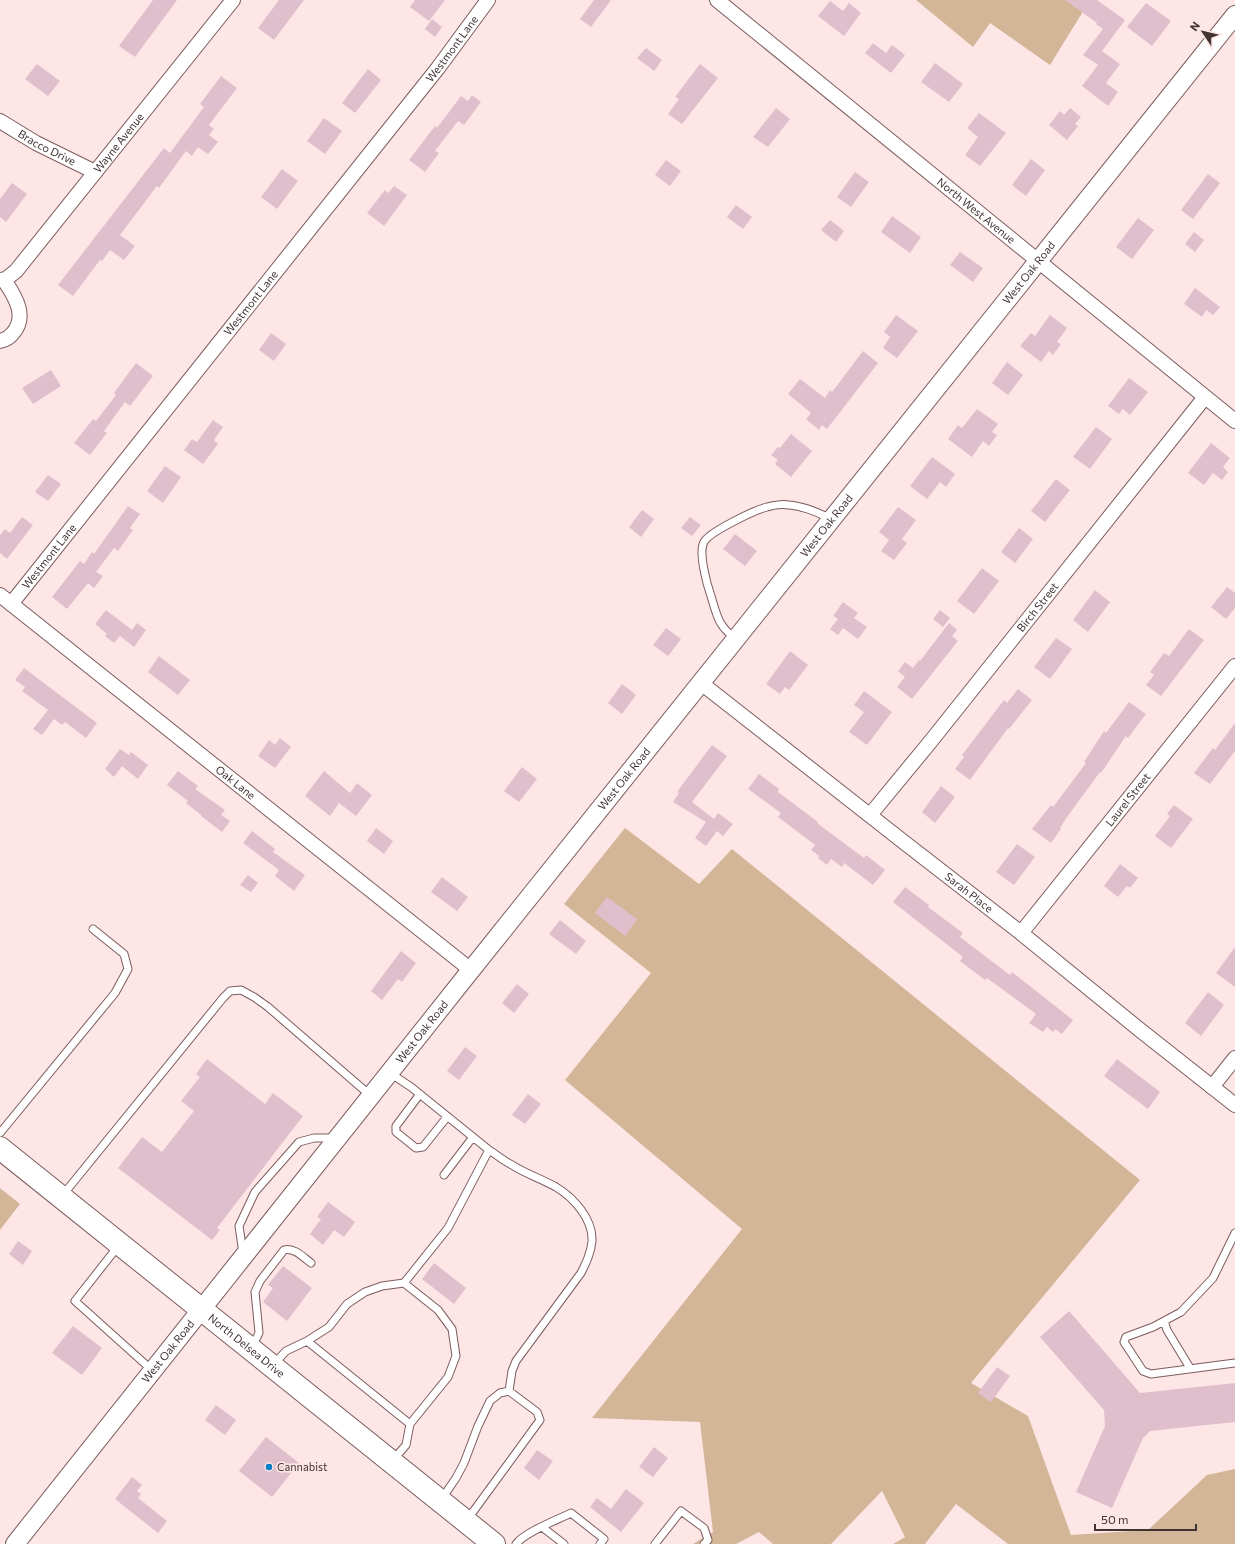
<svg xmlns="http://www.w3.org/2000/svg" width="1235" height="1544" font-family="Commissioner,sans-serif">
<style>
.green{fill:#d2b697}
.building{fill:#e0bfcd}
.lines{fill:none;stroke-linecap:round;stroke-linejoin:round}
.service-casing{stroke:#7c5c5c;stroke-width:9}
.minor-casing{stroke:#7c5c5c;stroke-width:16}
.tertiary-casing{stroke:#7c5c5c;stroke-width:20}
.primary-casing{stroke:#7c5c5c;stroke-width:24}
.service{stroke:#fff;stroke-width:7}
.minor{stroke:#fff;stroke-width:14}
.tertiary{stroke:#fff;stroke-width:18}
.primary{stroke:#fff;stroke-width:22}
.poi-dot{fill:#007ec7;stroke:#fee6e6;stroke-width:1.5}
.labels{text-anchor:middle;stroke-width:3.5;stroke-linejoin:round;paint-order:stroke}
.street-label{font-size:11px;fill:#423333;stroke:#fee6e6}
.poi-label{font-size:11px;fill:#423333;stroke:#fee6e6;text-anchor:start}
</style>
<rect width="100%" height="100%" fill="#fee6e6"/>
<!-- green -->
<path class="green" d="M916,0H1090L1050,65L990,23L973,47Z
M625,828L699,884L732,849L1140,1180L971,1383L1028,1416L1071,1535L1148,1530L1207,1475L1235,1469V1544H1008L956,1504L925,1544H893L905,1537L882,1491L831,1544H773L759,1532L736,1544H693L713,1532L700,1422L592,1418L742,1229L565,1080L651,973L564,904Z
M0,1188L20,1204L0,1230Z"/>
<!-- building -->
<path class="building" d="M153,0H177L135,57L119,46Z
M279,0H304L274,40L258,28Z
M415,0H445L429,21L410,7Z
M594,0H611L591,27L580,19Z
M1065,0H1097L1125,20L1102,51L1120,64L1106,83L1118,92L1108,106L1082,86L1098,65L1083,55L1103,29L1096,24L1097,23Z
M830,1L843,11L849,3L861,13L844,36L818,16Z
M1146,3L1171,21L1152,46L1127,27Z
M432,19L442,27L435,37L425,29Z
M873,43L886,53L892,45L905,55L891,73L865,53Z
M646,48L662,60L654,71L637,58Z
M935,63L963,84L949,102L921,82Z
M37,64L60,81L48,96L25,79Z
M700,64L718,78L682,124L668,114L679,99L675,97Z
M368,69L381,80L355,113L342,103Z
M221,76L237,88L209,125L214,129L209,135L218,142L208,154L198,147L192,156L186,151L159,188L157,186L120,235L135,246L124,260L110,250L102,261L100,260L73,296L58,285L164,148L170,153L204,107L200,104Z
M472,95L481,102L464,125L458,121L435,151L439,153L425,172L409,160L435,126L437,128L461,96L468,101Z
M776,108L790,119L768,147L753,137Z
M1070,108L1081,117L1075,124L1078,126L1067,140L1049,125L1060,111L1064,115Z
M979,113L1006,133L980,166L965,155L978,137L967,128Z
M324,118L342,131L325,154L307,141Z
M1031,159L1045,170L1026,196L1012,185Z
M666,160L681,171L670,186L655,175Z
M282,169L298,181L277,209L261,197Z
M855,172L869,182L851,207L837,197Z
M1208,174L1220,183L1193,219L1181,210Z
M12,183L27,194L6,222L0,217V199Z
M394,186L407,195L384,226L367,213L385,190L388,193Z
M736,205L752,217L743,229L727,217Z
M892,216L921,237L910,253L881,232Z
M1138,218L1154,230L1132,259L1116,247Z
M830,220L844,231L836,242L821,230Z
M1194,232L1204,240L1195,252L1185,244Z
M960,252L983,268L973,282L950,265Z
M1195,288L1220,307L1213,315L1206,310L1202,317L1184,304Z
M896,315L918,331L897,358L883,348L890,337L884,332Z
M1050,315L1067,328L1057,342L1061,344L1053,355L1049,351L1041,362L1020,346L1031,333L1035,336Z
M271,333L286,344L274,361L259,350Z
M863,351L878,363L827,429L822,425L819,430L806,419L811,413L788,394L800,379L825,398L830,390L832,392Z
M1007,362L1023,375L1008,395L992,383Z
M136,363L153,376L130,406L125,402L104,431L107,433L90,455L74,443L93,419L96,421L116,395L114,393Z
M51,370L61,386L33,404L22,388Z
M1129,378L1148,392L1130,415L1123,409L1119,414L1108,406Z
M977,409L998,424L992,432L997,435L989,446L983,441L972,457L948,439L958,425L962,428Z
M213,420L223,427L214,440L218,444L203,464L184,450L192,439L197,442Z
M1096,427L1112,439L1090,469L1073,457Z
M791,434L812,451L791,477L775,464L778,460L771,455L778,447L780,448Z
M1211,443L1230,458L1223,467L1228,472L1222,480L1213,473L1204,485L1188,473Z
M932,457L955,474L946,487L940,482L927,499L910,486Z
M165,466L181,477L163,503L147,491Z
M48,475L61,484L48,501L35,492Z
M1056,479L1070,490L1045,522L1031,511Z
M128,506L140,514L130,528L133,530L118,551L114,548L96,572L103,576L94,588L88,583L67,609L52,597L80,561L84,564L92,552L94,554Z
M898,507L916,520L902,539L907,543L894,560L881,551L889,540L879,532Z
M642,510L654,519L641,537L629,527Z
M22,517L33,525L7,559L0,553V535L5,529L10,533Z
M690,517L701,525L692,536L681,528Z
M1019,528L1033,539L1015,563L1001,552Z
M735,534L757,551L745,566L723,549Z
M982,568L999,581L974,614L957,601Z
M1227,587L1235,593V608L1226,619L1211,607Z
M1095,590L1110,602L1088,632L1073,620Z
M843,602L858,613L854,618L867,627L858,639L843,628L838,635L830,629L838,619L833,616Z
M106,610L132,630L137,623L146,630L134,647L120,636L114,643L105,636L107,634L95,624Z
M940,610L950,618L943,627L933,619Z
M949,623L957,630L952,636L958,641L912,699L897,687L905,677L898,671L905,662L913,668L919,660L920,661Z
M666,628L681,639L668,656L653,645Z
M1189,629L1204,640L1161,696L1146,685L1154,675L1150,672L1164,653L1169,656Z
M1056,638L1072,649L1050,679L1034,667Z
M790,651L808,665L789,690L785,687L780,694L766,684Z
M159,656L190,680L178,695L148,672Z
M24,668L97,723L86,738L65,722L62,725L54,719L42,735L33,729L48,710L22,691L25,687L15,680Z
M622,684L636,695L622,714L608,703Z
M1018,689L1032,700L1009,729L1008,728L970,780L955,769L964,757L962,755L1004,700L1007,703Z
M864,691L892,712L867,745L849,732L864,712L854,705Z
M1129,702L1146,714L1128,738L1126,736L1101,773L1100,772L1067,817L1060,828L1061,829L1051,843L1032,829L1051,805L1053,807L1086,763L1084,762L1104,731L1106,733Z
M1235,723V751L1210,784L1194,773L1213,748L1215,750Z
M280,738L291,747L275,768L258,756L269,740L275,745Z
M712,745L727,756L692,802L714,819L718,813L733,824L723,836L717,831L706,846L695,838L706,822L673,802L679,793L677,792Z
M120,749L129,755L131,752L148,765L138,779L122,766L114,777L105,769Z
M522,767L537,779L519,802L504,791Z
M178,771L198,786L195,789L225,810L221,815L230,821L222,832L201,816V815L186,803L188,801L167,785Z
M324,771L350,793L357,783L372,795L356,816L339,803L330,816L305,796Z
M759,774L779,789L778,792L818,822L817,823L864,858L866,855L885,870L873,885L844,863L842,867L831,859L827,865L818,858L819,856L811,850L815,845L778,817L781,813L748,789Z
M941,786L955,797L935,823L922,812Z
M1174,805L1193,819L1171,848L1155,836L1170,816L1167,814Z
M376,828L393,841L384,854L367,841Z
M252,831L275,849L273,852L305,875L294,891L275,876L279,870L243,843Z
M1017,844L1035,857L1014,885L996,872Z
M1120,864L1138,878L1130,888L1127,886L1118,897L1104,886Z
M248,875L258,883L251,892L240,885Z
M442,877L468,897L457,911L431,892Z
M905,887L929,905L928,907L963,933L960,937L1010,975L1012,972L1073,1020L1062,1034L1055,1029L1053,1032L1047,1027L1043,1032L1029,1023L1036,1014L987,978L985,980L960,961L963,957L893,902Z
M607,897L637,919L625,936L595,913Z
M560,920L586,941L576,954L549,934Z
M1235,947V987L1216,973Z
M401,951L416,963L402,982L398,979L382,1000L371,991Z
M517,984L529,994L514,1013L502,1003Z
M1208,992L1224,1005L1201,1036L1185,1023Z
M465,1047L477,1056L459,1080L447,1071Z
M207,1059L265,1104L273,1093L303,1116L217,1228L220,1230L212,1240L118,1168L142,1137L162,1152L194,1111L181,1101L200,1077L196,1074Z
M1117,1059L1160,1092L1148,1109L1104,1076Z
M528,1094L541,1104L525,1124L512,1115Z
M328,1202L355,1222L344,1237L334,1230L323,1245L310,1234L321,1219L317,1217Z
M18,1241L32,1251L23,1265L9,1254Z
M434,1263L466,1288L454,1304L422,1279Z
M283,1266L312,1288L287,1321L263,1302L273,1288L268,1285Z
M1069,1311L1140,1393L1235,1383V1422L1150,1431L1143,1438L1112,1508L1076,1492L1105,1426L1104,1410L1040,1337Z
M73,1326L102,1348L82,1375L52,1353Z
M997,1367L1010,1376L991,1402L978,1393Z
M216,1405L236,1420L225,1435L205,1420Z
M266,1437L299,1463L272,1497L239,1471Z
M654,1447L668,1458L653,1477L639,1467Z
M537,1450L553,1461L539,1480L524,1468Z
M132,1477L142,1485L137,1491L141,1494L138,1498L167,1521L158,1533L115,1499Z
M626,1489L644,1503L621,1532L590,1507L597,1498L611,1509Z"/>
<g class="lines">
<defs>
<path id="service" d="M736,639C718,626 717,616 711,596C707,585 698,552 704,542C709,532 755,510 767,507C773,505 783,504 789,505C804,506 818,513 832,519
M390,1073L411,1087L489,1150L448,1228L404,1283
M420,1094L396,1126V1132L416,1148L423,1147L447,1117
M0,1133L115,993L128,969L124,954L93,929
M489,1150C497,1155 504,1161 512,1165C526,1174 542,1179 556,1187C574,1198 593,1219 592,1241C591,1253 586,1263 581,1273L516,1361L512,1371L509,1391
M444,1175L473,1137
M62,1196L223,998L230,991L241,990L254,997L268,1007L371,1096
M1235,1233L1213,1278L1181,1312L1153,1327L1126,1337L1124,1342L1143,1371L1151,1374L1235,1363
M119,1245L75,1301L153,1371
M243,1253L239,1226L255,1192L299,1142L314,1138H334
M1164,1321L1167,1330L1190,1368
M307,1341L410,1424
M252,1347L259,1333L255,1292L260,1281L284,1250C294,1247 303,1257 311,1263
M273,1365L286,1351L307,1341L329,1327L347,1304L365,1292L382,1286L404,1283L438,1310L452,1329L456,1356L448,1377L410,1424L406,1445L393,1460
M441,1500L456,1478L464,1463L478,1426L490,1401L500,1393L509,1391L537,1412L540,1420L467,1520
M542,1527L564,1544
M516,1544C525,1532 557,1520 571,1513L604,1539L600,1544
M655,1544L681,1511L704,1528L708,1540L704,1544"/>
<g id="minor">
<path id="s1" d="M717,0L1235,421"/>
<path id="s2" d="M0,121L36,143L95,172"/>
<path id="s3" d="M0,280L6,279L16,271L233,0"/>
<path d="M0,341C5,340 10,337 13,333C27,317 16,298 6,283"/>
<path id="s4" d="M0,595L471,970"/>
<path id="s5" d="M11,604L438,68L488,0"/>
<path id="s6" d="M701,683L905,843L1021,933L1140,1030L1235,1105"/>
<path id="s7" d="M870,815L931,741L1205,397"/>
<path id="s8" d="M1021,933L1235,666"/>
<path d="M1212,1087L1235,1058"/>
</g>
<g id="tertiary">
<path id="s9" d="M15,1544L471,970L1235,15"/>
</g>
<g id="primary">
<path id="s10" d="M0,1148L494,1544"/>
</g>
</defs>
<!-- service casing -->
<use href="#service" class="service-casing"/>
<!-- minor casing -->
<use href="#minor" class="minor-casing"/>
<!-- tertiary casing -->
<use href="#tertiary" class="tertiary-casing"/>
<!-- primary casing -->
<use href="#primary" class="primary-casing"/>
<!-- service -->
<use href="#service" class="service"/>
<!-- minor -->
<use href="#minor" class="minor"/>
<!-- tertiary -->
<use href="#tertiary" class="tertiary"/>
<!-- primary -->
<use href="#primary" class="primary"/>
</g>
<!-- markers -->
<circle class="poi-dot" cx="269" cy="1467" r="4"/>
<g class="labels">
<!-- street labels -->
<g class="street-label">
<text dy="4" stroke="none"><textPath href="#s5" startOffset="709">Westmont Lane</textPath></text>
<text dy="4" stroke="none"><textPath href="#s3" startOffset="183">Wayne Avenue</textPath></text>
<text dy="4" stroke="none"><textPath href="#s2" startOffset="54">Bracco Drive</textPath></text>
<text dy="4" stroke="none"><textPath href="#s1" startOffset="334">North West Avenue</textPath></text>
<text dy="4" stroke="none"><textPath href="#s9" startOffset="1626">West Oak Road</textPath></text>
<text dy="4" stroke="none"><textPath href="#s5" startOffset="385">Westmont Lane</textPath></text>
<text dy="4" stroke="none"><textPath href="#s9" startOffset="1302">West Oak Road</textPath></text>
<text dy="4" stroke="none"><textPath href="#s5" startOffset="61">Westmont Lane</textPath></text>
<text dy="4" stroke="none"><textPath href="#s7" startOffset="267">Birch Street</textPath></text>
<text dy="4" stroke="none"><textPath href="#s9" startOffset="978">West Oak Road</textPath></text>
<text dy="4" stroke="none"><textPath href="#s4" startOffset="301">Oak Lane</textPath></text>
<text dy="4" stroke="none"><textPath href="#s8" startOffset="171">Laurel Street</textPath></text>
<text dy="4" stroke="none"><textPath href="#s6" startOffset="340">Sarah Place</textPath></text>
<text dy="4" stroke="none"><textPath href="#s9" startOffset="654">West Oak Road</textPath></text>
<text dy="4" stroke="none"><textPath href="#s10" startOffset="316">North Delsea Drive</textPath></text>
<text dy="4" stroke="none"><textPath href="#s9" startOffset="246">West Oak Road</textPath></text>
</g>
<!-- poi labels -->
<g class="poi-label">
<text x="277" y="1471">Cannabist</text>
</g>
</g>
<!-- north arrow -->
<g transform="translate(1203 32) rotate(305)" stroke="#fee6e6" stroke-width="3" paint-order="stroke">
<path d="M0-3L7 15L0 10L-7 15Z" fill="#423333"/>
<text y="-6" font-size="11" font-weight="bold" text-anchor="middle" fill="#423333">N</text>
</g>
<!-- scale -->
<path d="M1095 1524v6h101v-6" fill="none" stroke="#423333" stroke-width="2"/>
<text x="1101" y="1524" font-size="12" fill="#423333" stroke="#fee6e6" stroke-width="3" paint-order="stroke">50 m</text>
</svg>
